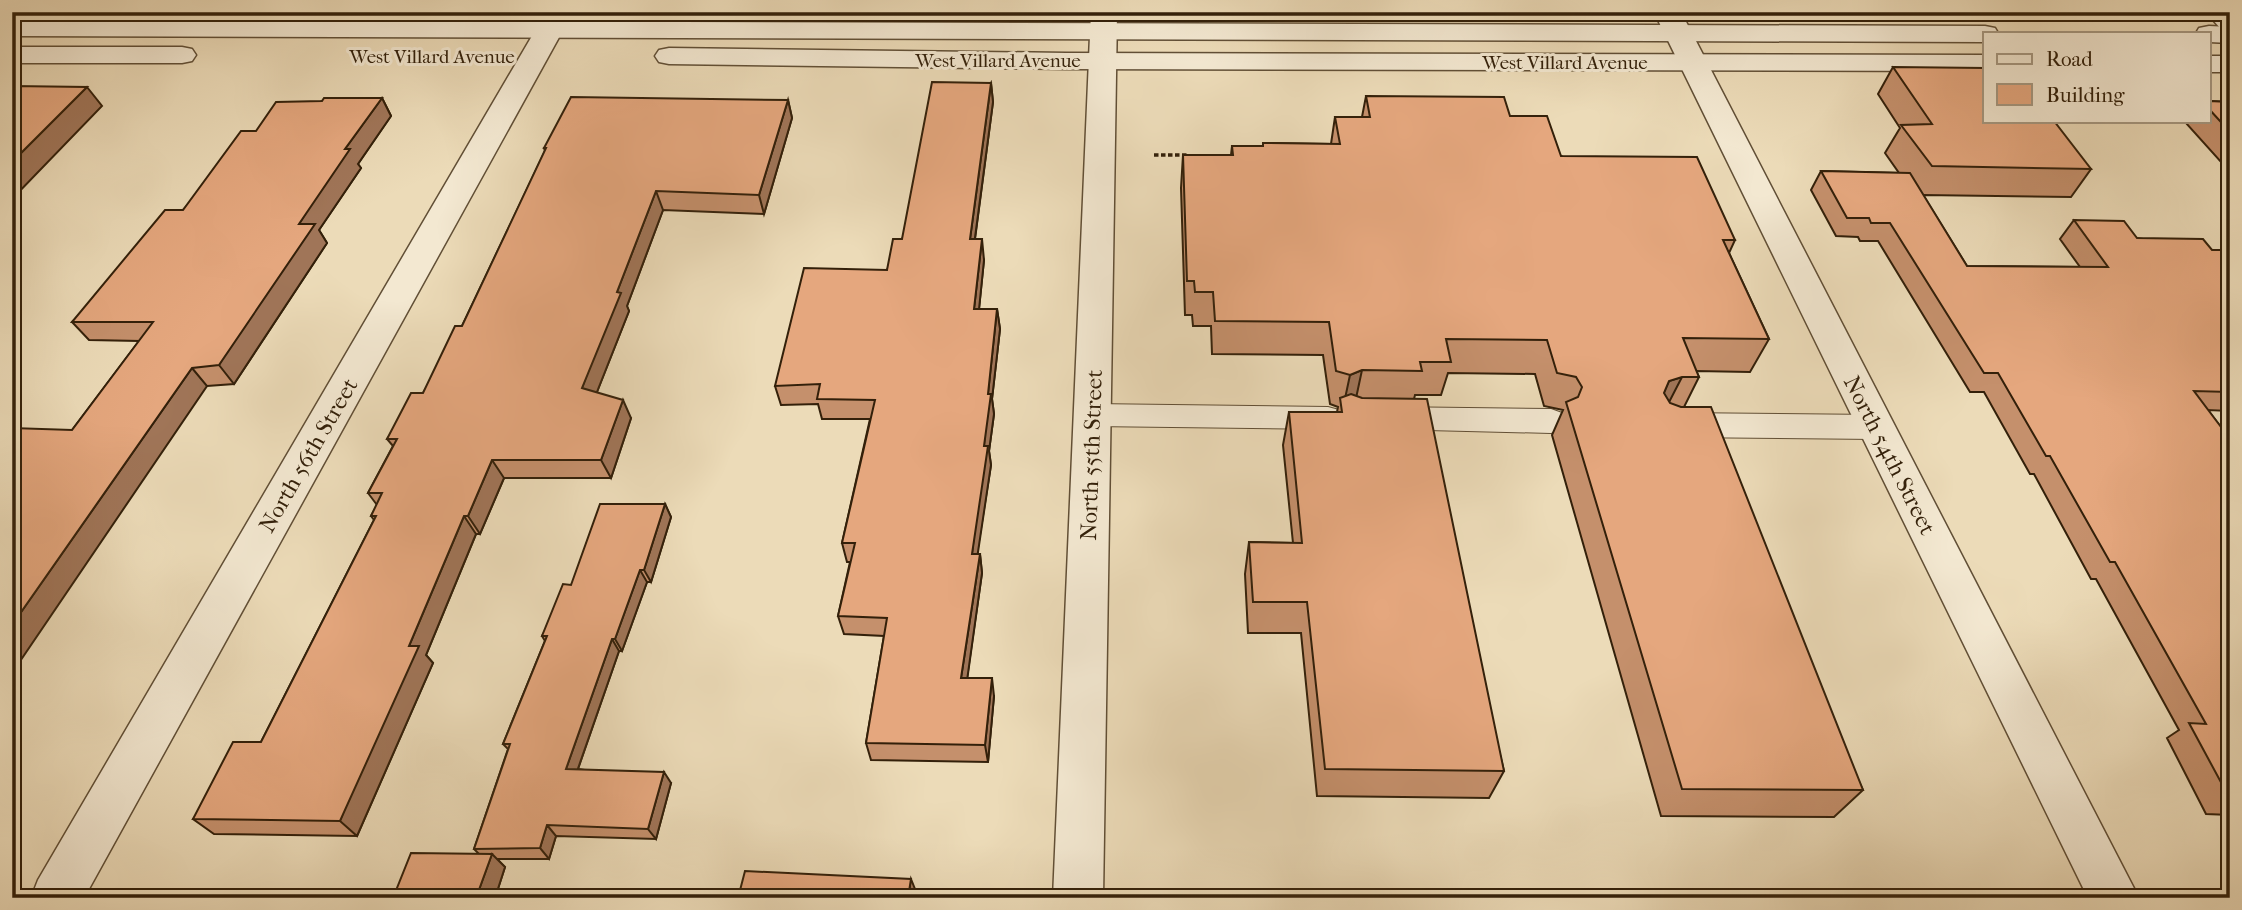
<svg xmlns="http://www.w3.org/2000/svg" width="2242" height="910" font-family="'IM FELL French Canon',serif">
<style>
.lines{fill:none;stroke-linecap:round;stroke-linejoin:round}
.service-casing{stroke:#614f36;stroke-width:2}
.minor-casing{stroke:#614f36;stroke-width:3}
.tertiary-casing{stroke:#614f36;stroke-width:3}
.path{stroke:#33200a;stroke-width:3.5;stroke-dasharray:4.5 2.5;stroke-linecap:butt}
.service{fill:#f3e8d1;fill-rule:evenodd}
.minor{fill:#f3e8d1;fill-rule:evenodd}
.tertiary{fill:#f3e8d1;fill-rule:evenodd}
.wall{fill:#c5906c;stroke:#33200a;stroke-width:2}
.shaded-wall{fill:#a07558;stroke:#33200a;stroke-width:2}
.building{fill:#e5a77e;stroke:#33200a;stroke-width:2}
.labels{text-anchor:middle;stroke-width:6;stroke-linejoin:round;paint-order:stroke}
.far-street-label{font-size:19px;fill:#33200a;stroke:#f3e8d1}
.street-label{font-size:23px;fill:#33200a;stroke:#f3e8d1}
</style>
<rect width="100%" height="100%" fill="#ecdbb8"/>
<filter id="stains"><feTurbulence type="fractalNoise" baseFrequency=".00286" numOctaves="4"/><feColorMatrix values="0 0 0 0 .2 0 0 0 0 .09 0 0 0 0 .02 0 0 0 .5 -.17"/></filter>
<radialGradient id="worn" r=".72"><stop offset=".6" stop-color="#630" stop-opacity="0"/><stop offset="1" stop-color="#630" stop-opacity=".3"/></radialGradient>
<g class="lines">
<defs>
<path id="service" d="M1092,404L1328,407L1339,410L1343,418L1339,426L1328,429L1092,426L1081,423L1077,415L1081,407Z
M1388,407L1551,409L1562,413L1566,421L1562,429L1551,433L1388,429L1377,426L1373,418L1377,410Z
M1677,413L1876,415L1887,419L1891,427L1887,435L1876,439L1677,437L1666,433L1662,425L1666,417Z"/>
<path id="minor" d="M546,12H573L84,898H31L38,880Z
M1091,12H1117L1103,898H1053Z
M1654,12H1681L2139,898H2088Z
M2206,12H2230V30L2220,28Z"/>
<path id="tertiary" d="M12,20L1985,26L1995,28L1998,33H1985V42L12,36Z
M2209,26L2230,27V43L2209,42V33H2196L2199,28Z
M12,47H182L192,49L196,55L192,61L182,63H12Z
M669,48L1066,53L1985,55V71L1066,69L669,64L659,62L655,56L659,50Z
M2209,56H2230V72H2209Z"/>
</defs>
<!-- service casing -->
<use href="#service" class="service-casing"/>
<!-- minor casing -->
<use href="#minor" class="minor-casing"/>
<!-- tertiary casing -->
<use href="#tertiary" class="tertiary-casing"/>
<!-- path -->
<path class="path" d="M1154,155H1188"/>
<!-- service -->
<use href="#service" class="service"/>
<!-- minor -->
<use href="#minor" class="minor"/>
<!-- tertiary -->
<use href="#tertiary" class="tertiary"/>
</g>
<!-- wall -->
<path class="wall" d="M1893,67L2091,169L2071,197L1923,195L1967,266L2080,267L2060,239L2074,220L2137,238L2212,250H2230V411L2208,410L2230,439V815L2206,814L2167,738L2179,730L2096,579H2091L2034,474H2030L1984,392H1970L1878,241H1860L1858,237L1836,236L1811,190L1821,171L1899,173L1885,153L1900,128L1878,94Z
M991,83L993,102L975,239L984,260L979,309H997L1000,329L992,399L994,414L989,451L991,465L977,554H980L982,573L967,678L994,696L988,762L871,760L866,743L884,636L844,634L838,616L850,562H847L842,543L870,419H822L818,404L781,405L775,386L887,270L902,239Z
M1366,96L1510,116L1561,156L1735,240L1729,253L1769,339L1750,372L1696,371L1699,377L1684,407L1863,790L1834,817L1661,816L1552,435L1563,410L1544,406L1535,374L1448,373L1441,395H1415L1414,399L1504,771L1489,798L1317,796L1301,633H1248L1245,574L1249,542L1293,543L1283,445L1289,412H1337L1338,407L1330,404L1323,355L1212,354L1211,326H1193L1192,315H1185L1181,188L1183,155H1231L1232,146H1263V143L1331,144L1335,117H1362Z
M382,98L391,116L358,164L361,168L319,230L327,243L234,384L207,386L72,430L139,341L89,340L72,322L183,210L256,131L322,101Z
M788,100L792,118L764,214L663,210L627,306L629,311L597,392L631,418L611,478H504L480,534H476L426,655L433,663L357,836L214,834L193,819L261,742L374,520L371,516L377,505L368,493L393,446L387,439L423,393L462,326L545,151L544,148Z
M2209,101L2230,102V172L2185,122L2209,121Z
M665,504L671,517L651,582H647L622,651H619L578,769L671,783L656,839L556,836L549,859H497L505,867L495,898H393L479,854L474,849L508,749L503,744L545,641L542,636L571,585Z"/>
<!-- shaded-wall -->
<path class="shaded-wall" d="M991,83L993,102L972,260L970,239Z
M87,87L102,106L12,199V162Z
M382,98L391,116L358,164L361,168L319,230L327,243L234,384L219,365L299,224L345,149Z
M788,100L792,118L764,214L759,195Z
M656,191L663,210L627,306L629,311L591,407L582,388L617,292Z
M982,239L984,260L977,329L974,309Z
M997,309L1000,329L992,399L994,414L989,451L991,465L975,572L972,554L984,446L988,394Z
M192,368L207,386L12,673V625Z
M1362,370L1355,403L1343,408L1350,375Z
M1682,377L1665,410L1653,415L1669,381Z
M623,400L631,418L611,478L601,460Z
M492,460L504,478L480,534L468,516Z
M665,504L671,517L651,582L644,570Z
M464,516L476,534L426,655L433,663L357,836L340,821L409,646Z
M980,554L982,573L965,695L961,678Z
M640,570L647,582L622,651L615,639Z
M612,639L619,651L574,780L566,769Z
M992,678L994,696L988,762L985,745Z
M664,772L671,783L656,839L648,829Z
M547,825L556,836L549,859L540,848Z
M492,854L505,867L495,898H476Z
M911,879L917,894L916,898H908Z"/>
<!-- building -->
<path class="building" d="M1893,67L1985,68V121H2054L2091,169L1932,166L1901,125L1932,124Z
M932,82L991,83L970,239H982L974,309H997L988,394H991L984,446H988L972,554H980L961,678H992L985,745L866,743L887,618L838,616L855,543H842L875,400L817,399L820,384L775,386L804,268L887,270L893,239H902Z
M12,86L87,87L12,162Z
M1366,96L1504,97L1510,116H1547L1561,156L1697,157L1735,240H1723L1769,339L1683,338L1699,377H1682L1669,381L1664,393L1670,403L1681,407H1711L1863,790L1682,789L1566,402L1578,397L1582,387L1576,377L1557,373L1547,340L1446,339L1451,362H1420L1422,371L1362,370L1350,375L1336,371L1329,322L1215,321L1213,292H1195L1194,281H1187L1183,155H1233L1232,146H1263V143L1340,144L1335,117H1370Z
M571,97L788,100L759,195L656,191L617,292L621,293L582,388L623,400L601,460H492L468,516H464L409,646H419L340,821L193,819L233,742H261L376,516H371L382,493H368L397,439H387L411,393H423L455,326H462L546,148H544Z
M324,98H382L345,149H350L299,224H315L219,365L192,368L12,625V428L72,430L153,322H72L165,210H183L241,131H256L276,102L322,101Z
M2209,101L2230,102V132L2209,109Z
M1821,171L1910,173L1967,266L2108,267L2074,220L2124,221L2137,238L2203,239L2212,250H2230V392L2194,391L2230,439V484H2227L2230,487V799L2189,723L2206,724L2115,562H2110L2050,456H2046L1998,373H1984L1890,223H1871L1869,218H1847Z
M1351,394L1362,398L1427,399L1504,771L1325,769L1307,602H1253L1249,542L1302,543L1289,412H1342L1340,398Z
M600,504H665L644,570H640L615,639H612L566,769L664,772L648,829L547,825L540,848L474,849L510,744H503L547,636H542L563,584L571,585Z
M411,853L492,854L476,898H393Z
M745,871L911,879L908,898H738Z"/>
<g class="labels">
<!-- far-street labels -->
<g class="far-street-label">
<text x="432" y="63">West Villard Avenue</text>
<text x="998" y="67">West Villard Avenue</text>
<text x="1565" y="69">West Villard Avenue</text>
</g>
<!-- street labels -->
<g class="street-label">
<text transform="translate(308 455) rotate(-60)" y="8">North 56th Street</text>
<text transform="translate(1091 455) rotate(-88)" y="8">North 55th Street</text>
<text transform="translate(1890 455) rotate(63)" y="8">North 54th Street</text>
</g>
</g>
<!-- margin -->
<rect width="2242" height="910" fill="none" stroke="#ecdbb8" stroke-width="42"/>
<rect x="14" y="14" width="2214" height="882" fill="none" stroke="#33200a" stroke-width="3.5"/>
<rect x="21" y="21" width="2200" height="868" fill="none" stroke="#33200a" stroke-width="2"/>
<!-- legend -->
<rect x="1983" y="32" width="228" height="91" fill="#f3e8d1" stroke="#a69881" stroke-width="2"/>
<rect x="1997" y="54" width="35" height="10" fill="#f3e8d1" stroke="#a69881" stroke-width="2"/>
<text x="2046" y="66" font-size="21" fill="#33200a">Road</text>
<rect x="1997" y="84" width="35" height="21" fill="#e5a77e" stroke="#a69881" stroke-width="2"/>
<text x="2046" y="102" font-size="21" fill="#33200a">Building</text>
<rect width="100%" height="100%" filter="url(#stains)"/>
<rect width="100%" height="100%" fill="url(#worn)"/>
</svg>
